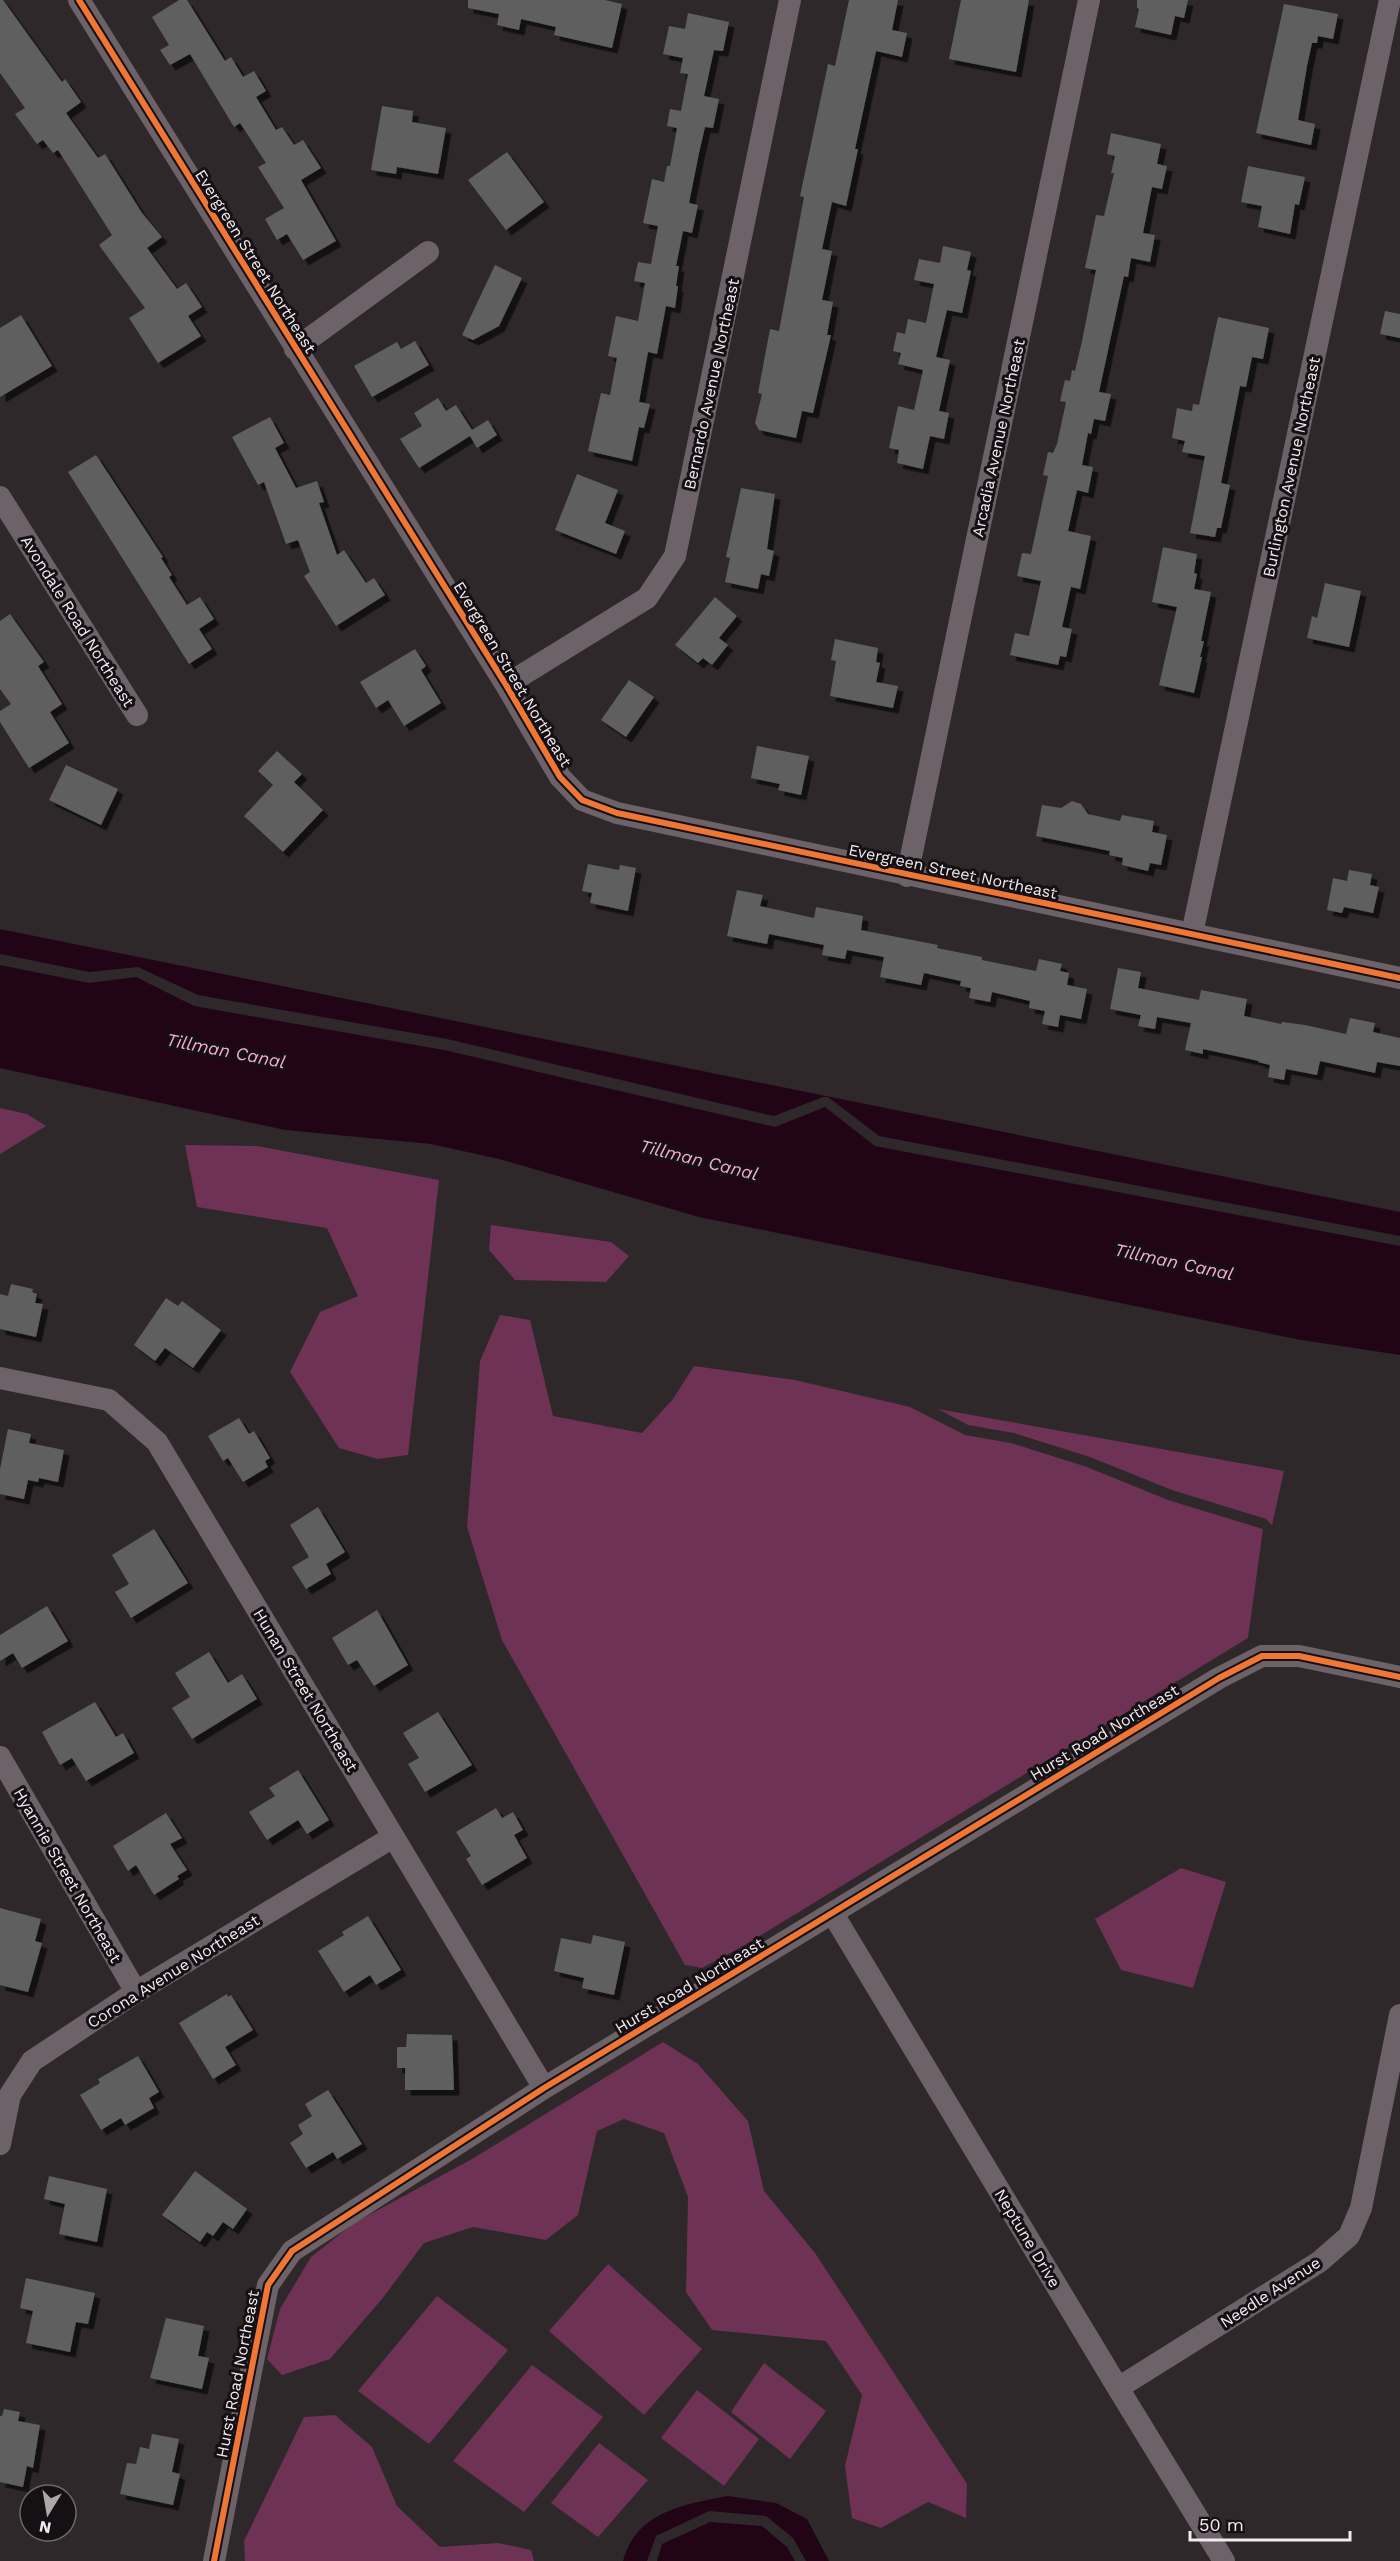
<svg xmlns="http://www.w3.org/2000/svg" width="1400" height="2561" font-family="'Work Sans',sans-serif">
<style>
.green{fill:#6d3254}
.water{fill:#210516}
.building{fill:#5e5e60;filter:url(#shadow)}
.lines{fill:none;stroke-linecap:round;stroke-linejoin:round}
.street{stroke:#6d6267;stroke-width:22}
.cycleway-casing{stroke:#151013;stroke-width:10}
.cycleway{stroke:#f07635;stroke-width:6}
.labels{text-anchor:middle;stroke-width:6;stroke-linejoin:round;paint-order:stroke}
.street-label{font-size:16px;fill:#f3ebef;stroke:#151013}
.water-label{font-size:18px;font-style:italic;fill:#fba9d5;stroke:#151013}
</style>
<defs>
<filter id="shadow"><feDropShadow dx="5.5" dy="5.5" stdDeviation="0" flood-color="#0009"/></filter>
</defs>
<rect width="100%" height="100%" fill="#2e282b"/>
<!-- green -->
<path class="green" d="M0,1108L27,1114L46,1126L0,1154Z
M185,1145L257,1146L439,1180L408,1455L378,1459L339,1448L290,1372L320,1312L358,1296L327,1228L197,1207Z
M491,1225L611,1242L629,1256L606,1282L515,1280L489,1250Z
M500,1315L530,1320L553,1416L642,1433L673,1399L694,1366L795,1380L910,1407L965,1435L1011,1443L1087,1467L1168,1500L1263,1529L1248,1638L743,1946L702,1968L685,1965L502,1640L467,1527L480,1361Z
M938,1409L1284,1471L1272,1525L1266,1519L1172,1490L1090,1457L1014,1433L968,1425Z
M1181,1868L1226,1882L1193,1988L1121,1970L1095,1919Z
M663,2042L698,2064L748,2121L764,2191L815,2253L967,2484L966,2518L928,2502L881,2528L852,2518L845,2466L862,2395L826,2341L712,2330L686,2292L688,2197L664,2133L624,2119L597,2131L578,2215L546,2240L473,2227L424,2243L382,2299L330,2359L282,2375L267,2359L280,2309L311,2257L354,2223L472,2159Z
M608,2264L702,2349L644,2415L549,2331Z
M437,2296L508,2350L429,2444L358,2391Z
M764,2363L826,2411L790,2459L731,2412Z
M532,2365L603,2417L524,2512L453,2461Z
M697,2390L759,2439L724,2486L661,2438Z
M335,2415L372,2447L397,2506L440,2547L498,2543L531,2550L534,2561H245L244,2541L304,2417Z
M599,2443L648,2480L598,2537L551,2503Z"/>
<!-- water -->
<path class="water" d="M0,929L1400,1212V1236L879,1136L828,1097H823L774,1116L447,1039L198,995L138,967L89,972L0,954Z
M0,965L89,983L136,977L194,1006L444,1050L775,1127L825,1107L875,1146L1400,1246V1355L1301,1340L699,1217L499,1159L431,1144L285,1130L0,1068Z
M728,2496L776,2503L807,2519L829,2561H806L793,2538L766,2516L709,2511L656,2536L647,2561H623C636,2511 686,2504 728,2496Z
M710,2522L762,2526L787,2547L795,2561H657L662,2544Z"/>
<!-- building -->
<path class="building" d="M0,0H3L62,82L65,79L81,102L66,113L98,158L105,154L142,213L162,237L147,248L177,289L186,283L202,307L188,316L201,336L158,363L129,318L145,308L99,245L112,235L58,150L53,153L43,140L37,144L15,114L25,108L0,73Z
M179,0H187L225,61L231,57L243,77L254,71L266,91L256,97L276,130L282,127L294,145L303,140L321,168L301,180L336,241L303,260L287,234L277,240L265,219L284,208L258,167L266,163L240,123L234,127L190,54L170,65L160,50L169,45L152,17Z
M468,0H605L622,4L612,48L554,35L556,27L521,19L519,30L497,25L499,14L468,8Z
M849,0H898L892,30L907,33L902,57L876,51L855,149H858L846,206L832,202L822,249L832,251L822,300L833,302L827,335H831L813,413L802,411L796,438L759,430L755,423L762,394L758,393L770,329L779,331L804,197L800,196L828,64L835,66Z
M961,0H1029L1016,72L949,59Z
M1137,0H1188L1184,18L1175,16L1171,35L1135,27L1139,9L1137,8Z
M1284,4L1338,14L1333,39L1318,36L1317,43H1312L1307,66L1298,120L1315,124L1311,145L1256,133Z
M688,13L729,22L723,51L714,50L704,96L719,99L713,128L705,127L699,153L689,203L698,205L692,233L683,231L676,266H679L676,286H678L675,308L666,306L657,354L648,352L639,402L650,404L644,428L639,427L632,461L588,451L601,393L610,395L617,358L608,356L616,316L638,321L645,283L634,281L638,262L651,264L658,226L643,223L652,179L664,182L667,166H670L677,128L667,126L670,109L681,111L688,74L680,73L683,58L663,54L669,26L685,29Z
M382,106L413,111L412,122L446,128L438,174L397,167L396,174L371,170Z
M1111,133L1161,144L1157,164L1167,166L1162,189L1152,187L1143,233L1155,235L1150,262L1131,258L1128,277L1124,276L1099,392L1111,394L1105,421L1094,419L1091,434L1088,433L1082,465L1093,467L1088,493L1077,490L1068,531L1091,536L1080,589L1071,587L1062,627L1072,629L1066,657L1060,656L1058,665L1010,655L1015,633L1029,636L1041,581L1017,576L1022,553L1031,554L1048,476L1043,475L1048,452L1053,453L1057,444L1066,402L1060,401L1065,380L1070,381L1072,370L1075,371L1082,341L1096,270L1085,268L1096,215L1104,216L1114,173H1111L1115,156L1107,154Z
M507,152L544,202L506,230L468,180Z
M1248,166L1305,177L1299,205L1295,204L1290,234L1258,227L1262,206L1241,202Z
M943,246L971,252L967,270L971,271L962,313L947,310L936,357L950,360L939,411L949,413L944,439L930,436L923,469L897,463L899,450L889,448L898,406L914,410L923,370L898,364L901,353L893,351L897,332L905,334L908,319L926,323L934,284L914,280L919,259L940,263Z
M495,265L522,278L499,326L473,340L462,335Z
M1385,311L1400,314V338L1380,334Z
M21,315L52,366L0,397V328Z
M1218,317L1269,328L1263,359L1252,357L1246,387L1240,386L1221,483L1230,485L1221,528H1217L1215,537L1190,533L1205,456L1182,452L1185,441L1172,438L1177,408L1192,411L1193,404L1199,405Z
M415,341L429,365L372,397L354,366L397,342L401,349Z
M438,398L446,411L456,405L472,430L488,420L497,435L477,448L470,436L419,468L400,439L422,426L414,413Z
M270,417L284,443L275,448L296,488L317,481L324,502L319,503L337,555L344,550L366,583L374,578L385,595L336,626L304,576L310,572L298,540L286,544L264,482L258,485L232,437Z
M96,455L163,557L161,558L172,575L169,577L187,605L200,597L214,619L199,629L212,649L189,664L68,472Z
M577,474L618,490L605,523L625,531L616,554L555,530Z
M741,488L775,494L767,549L774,551L769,576L761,574L758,589L725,582L730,558L726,557Z
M1163,547L1197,554L1194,573L1197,574L1194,589L1211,592L1201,641H1204L1200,657H1202L1194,693L1159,685L1177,607L1152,602Z
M1325,583L1361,591L1349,647L1307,638L1312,616L1317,618Z
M715,597L737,616L719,638L728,645L712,665L703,658L698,663L675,645Z
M10,614L44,662L38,666L62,704L50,712L69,743L29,768L0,722V711L11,704L0,689V621Z
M835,639L878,648L876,662L880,663L876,682L898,686L893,708L830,696L836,661L831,660Z
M415,649L426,666L421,670L441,703L404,726L388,700L376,708L360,682Z
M629,680L654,697L626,737L601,720Z
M757,746L809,756L801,795L778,790L780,784L751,778Z
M277,751L302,774L294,782L323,810L283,852L244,816L273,785L258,771Z
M66,765L118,789L101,825L49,800Z
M1072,801L1081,804L1088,814L1120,821L1122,815L1154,821L1152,832L1167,835L1161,865L1150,863L1148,871L1122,865L1123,858L1109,855L1110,851L1036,836L1042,805L1061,808Z
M588,864L619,870L620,865L636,868L628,911L590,903L592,893L582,891Z
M1349,870L1372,874L1370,885L1379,887L1373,913L1344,907L1342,913L1327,910L1333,878L1347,881Z
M737,890L763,895L760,906L814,918L816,907L863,916L861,930L938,945L937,948L982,957V960L1036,971L1039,959L1062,964L1060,971L1069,973L1067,985L1087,989L1081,1019L1060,1015L1058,1027L1042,1024L1045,1011L1029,1008L1030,1001L992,992L990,1002L969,998L971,988L960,986L961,981L924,973L921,985L880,977L884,957L847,950L845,959L822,955L824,945L769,934L767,944L727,936Z
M1118,968L1141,972L1138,988L1199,1000L1201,990L1247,999L1244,1016L1281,1024L1282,1022L1305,1025L1346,1034L1350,1018L1375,1023L1373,1032L1400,1038V1066L1377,1062L1375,1073L1320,1061L1317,1075L1286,1069L1284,1080L1268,1077L1270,1065L1258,1062L1259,1061L1203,1049V1054L1185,1050L1191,1023L1157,1017L1155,1029L1138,1026L1141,1015L1110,1009Z
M11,1284L33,1289L32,1292L37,1294L35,1303L43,1304L36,1337L0,1329V1294L8,1296Z
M166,1298L178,1306L182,1301L221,1330L193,1368L165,1348L155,1361L134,1345Z
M239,1418L249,1434L254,1431L270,1458L265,1461L268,1467L243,1482L228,1458L223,1461L208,1436Z
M8,1429L31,1434L29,1443L64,1450L58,1482L39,1478L38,1482L28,1480L24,1499L0,1494V1469Z
M318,1507L345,1552L326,1564L331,1574L306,1589L292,1567L309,1557L290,1525Z
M154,1529L188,1583L131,1618L115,1592L129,1584L112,1555Z
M47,1606L68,1641L22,1668L13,1653L0,1661V1635Z
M377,1610L408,1665L374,1686L357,1660L348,1665L332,1638Z
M209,1652L228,1683L242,1674L257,1699L192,1739L172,1708L190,1697L175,1673Z
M95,1702L116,1737L123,1733L134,1753L86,1781L72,1758L60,1765L42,1732Z
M438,1712L472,1765L425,1792L408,1764L419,1758L403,1733Z
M298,1770L329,1820L307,1834L298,1820L267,1840L249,1812L275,1796L269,1788Z
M496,1808L502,1818L513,1812L523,1830L514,1835L527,1858L482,1885L466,1859L471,1856L456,1832Z
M166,1813L182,1838L170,1844L187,1870L177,1876L179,1879L154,1895L136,1865L128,1871L113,1846Z
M0,1908L41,1919L35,1941L42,1943L28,1992L0,1985Z
M368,1916L401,1970L376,1985L370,1975L344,1992L318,1951L344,1935L342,1932Z
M593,1935L625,1942L614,1995L582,1988L584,1978L554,1971L561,1938L591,1944Z
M227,1994L228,1997L231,1995L253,2030L225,2047L236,2065L213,2079L179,2023Z
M407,2034L452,2035L454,2090H405V2068H397V2047H406Z
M138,2056L159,2092L149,2098L154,2108L125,2125L121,2118L101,2130L80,2095L100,2083L98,2079Z
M328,2090L362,2144L337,2159L333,2152L306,2168L290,2143L303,2134L298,2125L312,2116L305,2104Z
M195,2171L247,2209L233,2229L223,2222L213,2236L207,2232L200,2242L162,2215Z
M49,2176L107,2189L97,2242L59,2234L65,2204L44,2199Z
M26,2278L95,2293L88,2324L76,2322L70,2352L26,2343L33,2311L20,2308Z
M166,2318L204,2326L198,2356L209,2358L202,2389L150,2378Z
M4,2409L20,2412L18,2421L40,2425L33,2468L27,2466L23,2487L0,2482V2416H2Z
M152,2434L179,2439L172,2472L180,2474L173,2505L120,2494L127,2463L136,2464L140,2447L149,2449Z"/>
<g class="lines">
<!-- street -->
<path class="street" d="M79,0L506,685L560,777L582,800L617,813L1400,978
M295,349L428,252
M0,497L137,715
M506,685L647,598L675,556L790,0
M907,876L1089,0
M1192,934L1390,0
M0,1378L109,1400L157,1442L544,2088
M0,1757L136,1992
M833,1914L1118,2388L1224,2561
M0,2144L10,2095L32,2061L136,1992L393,1837
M1118,2388L1319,2262L1349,2236L1361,2208L1400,2015
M214,2561L268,2285L292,2251L544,2088L1219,1678L1262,1656H1299L1400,1677"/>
<defs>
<path id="cycleway" d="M79,0L506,685L560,777L582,800L617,813L1400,978
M214,2561L268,2285L292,2251L544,2088L1219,1678L1262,1656H1299L1400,1677"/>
</defs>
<!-- cycleway casing -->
<use href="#cycleway" class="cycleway-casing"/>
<!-- cycleway -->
<use href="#cycleway" class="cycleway"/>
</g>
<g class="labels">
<!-- street labels -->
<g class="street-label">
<text transform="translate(256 261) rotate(58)" y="6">Evergreen Street Northeast</text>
<text transform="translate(711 384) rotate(-78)" y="6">Bernardo Avenue Northeast</text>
<text transform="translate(998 438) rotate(-78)" y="6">Arcadia Avenue Northeast</text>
<text transform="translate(1291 467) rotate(-78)" y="6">Burlington Avenue Northeast</text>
<text transform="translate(78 621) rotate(58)" y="6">Avondale Road Northeast</text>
<text transform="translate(513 674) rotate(59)" y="6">Evergreen Street Northeast</text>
<text transform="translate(953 871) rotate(12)" y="6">Evergreen Street Northeast</text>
<text transform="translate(306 1690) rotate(59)" y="6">Hunan Street Northeast</text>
<text transform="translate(1104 1732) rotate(-31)" y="6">Hurst Road Northeast</text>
<text transform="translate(68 1875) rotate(60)" y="6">Hyannie Street Northeast</text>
<text transform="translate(173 1971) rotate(-32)" y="6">Corona Avenue Northeast</text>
<text transform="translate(689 1985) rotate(-31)" y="6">Hurst Road Northeast</text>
<text transform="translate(1028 2238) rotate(59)" y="6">Neptune Drive</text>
<text transform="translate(1270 2292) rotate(-33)" y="6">Needle Avenue</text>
<text transform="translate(237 2374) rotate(-79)" y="6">Hurst Road Northeast</text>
</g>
<!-- water labels -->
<g class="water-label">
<text transform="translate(226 1051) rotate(11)" y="6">Tillman Canal</text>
<text transform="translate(699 1160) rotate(14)" y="6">Tillman Canal</text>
<text transform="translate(1174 1262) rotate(12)" y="6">Tillman Canal</text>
</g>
</g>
<!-- north arrow -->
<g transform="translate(48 2513) rotate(191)"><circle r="28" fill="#151013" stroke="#6e686b" stroke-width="1.5"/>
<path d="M0-4.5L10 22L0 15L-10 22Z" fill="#aea7aa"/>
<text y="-9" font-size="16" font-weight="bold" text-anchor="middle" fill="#f3ebef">N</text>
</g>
<!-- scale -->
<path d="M1190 2531v9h160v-9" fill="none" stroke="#f3ebef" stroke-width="3"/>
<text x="1199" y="2531" font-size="18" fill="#f3ebef" stroke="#151013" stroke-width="4.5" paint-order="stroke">50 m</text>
</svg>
